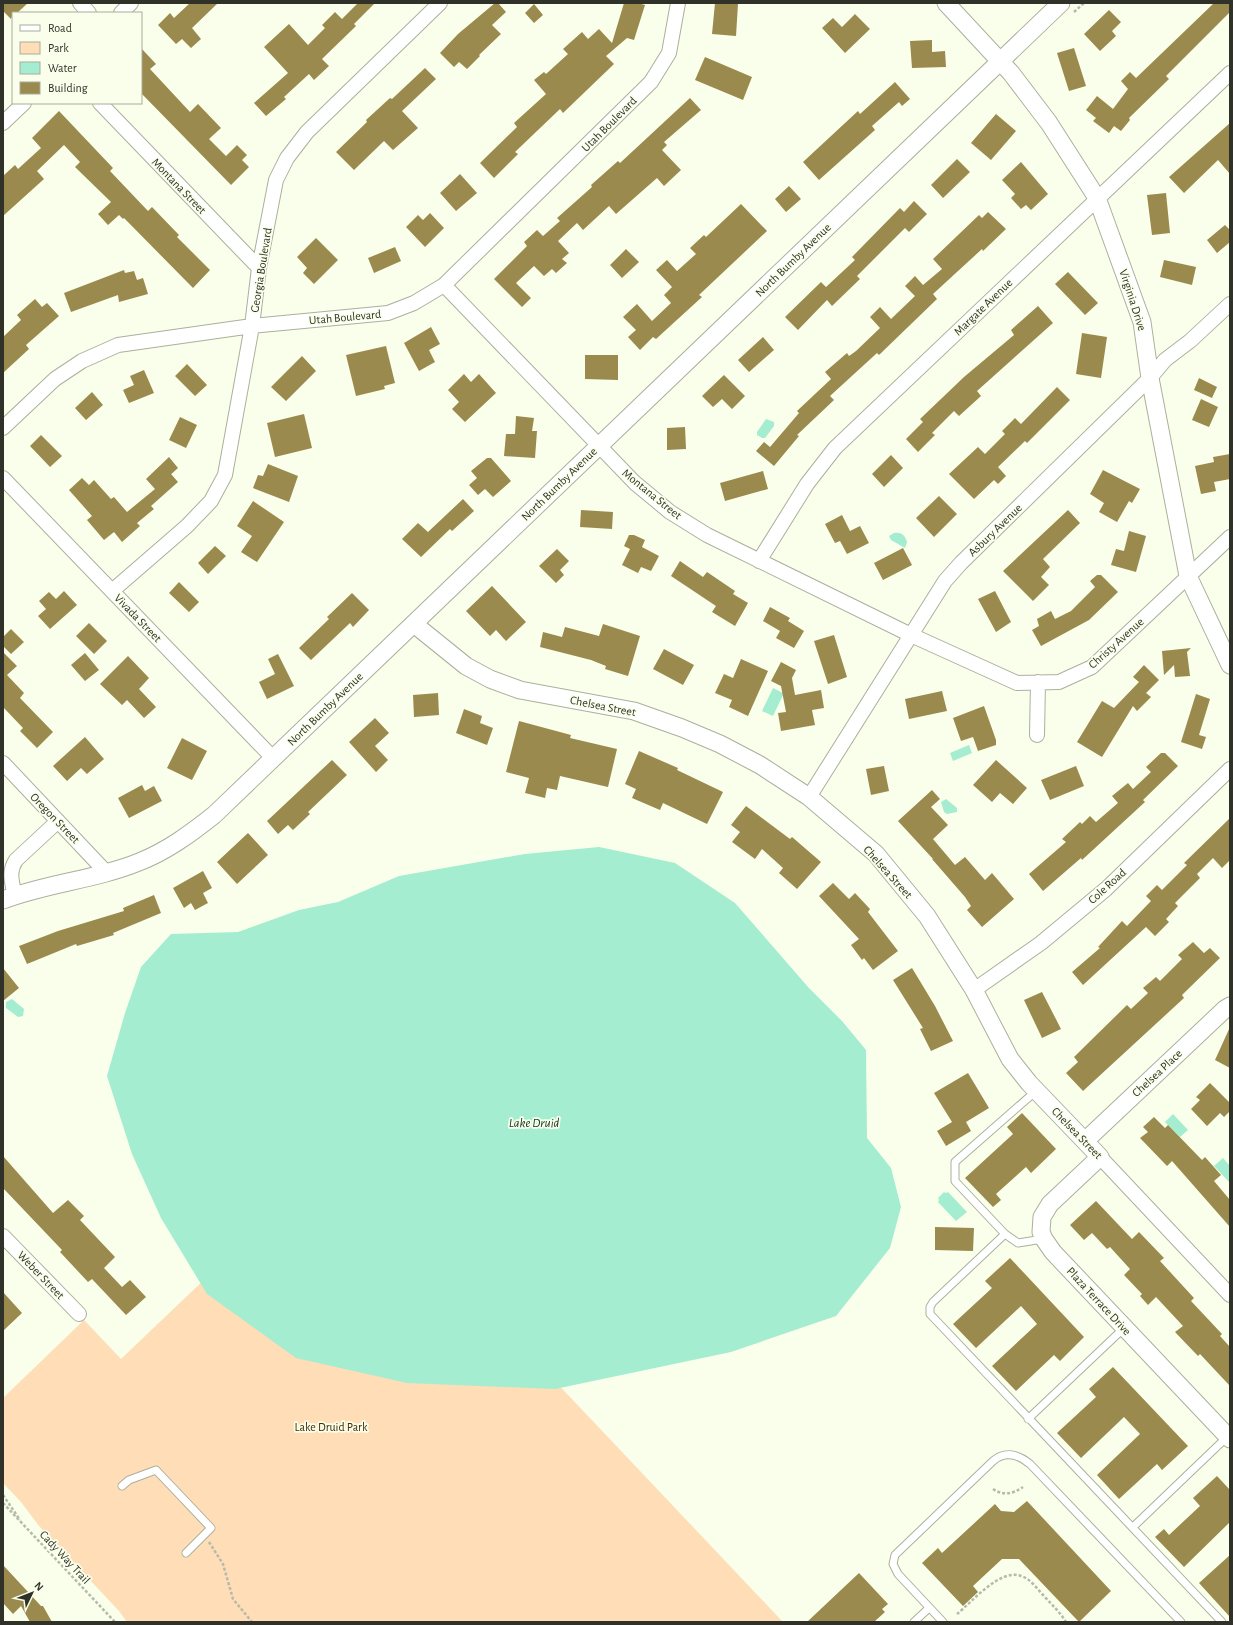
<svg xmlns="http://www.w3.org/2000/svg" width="1233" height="1625" font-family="'Alegreya Sans',sans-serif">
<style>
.green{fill:#feddb7}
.water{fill:#a4edd0}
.building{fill:#9b8a4e}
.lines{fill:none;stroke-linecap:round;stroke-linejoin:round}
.service-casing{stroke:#abb09d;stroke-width:9}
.minor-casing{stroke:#abb09d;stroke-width:16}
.tertiary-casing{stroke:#abb09d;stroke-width:19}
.path{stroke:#b6baaa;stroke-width:2.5;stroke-dasharray:3 2;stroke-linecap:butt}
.service{stroke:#fff;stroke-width:7}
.minor{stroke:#fff;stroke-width:14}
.tertiary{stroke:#fff;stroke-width:17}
.labels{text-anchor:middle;stroke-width:3.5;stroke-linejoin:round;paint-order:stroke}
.street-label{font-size:12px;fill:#30322a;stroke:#f9ffea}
.park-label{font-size:12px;fill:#462900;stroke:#f9ffea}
.water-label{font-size:13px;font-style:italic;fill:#103226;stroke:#f9ffea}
</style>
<rect width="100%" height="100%" fill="#f9ffea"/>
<!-- green -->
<path class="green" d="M338,1152L782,1621V1622H127L119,1611L39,1526L21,1502L3,1483V1398L84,1320L121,1359Z"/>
<!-- water -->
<path class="water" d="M766,419L774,422V426L765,438H762L757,435V432Z
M894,533C901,532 905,535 907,542L905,548L891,540L889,536Z
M773,688L783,693V695L773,716L762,711Z
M969,745L972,753L953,761L950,753Z
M946,799L957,808V812L947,814L944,812L941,802Z
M599,847L675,863L735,903L808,987L842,1021L866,1050L867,1138L891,1168L901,1207L890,1248L836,1316L731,1352L555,1389L407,1383L296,1358L207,1294L161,1218L132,1154L107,1076L125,1013L141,967L171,934L238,932L299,910L338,902L399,876L525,854Z
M12,999L24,1009L23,1016L18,1017L6,1008V1002Z
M1173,1114L1188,1130L1180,1137L1165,1122Z
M1223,1158L1230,1166V1183L1214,1166Z
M944,1192L946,1193L948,1192L967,1212L956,1221L938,1202L939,1200L938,1198Z"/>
<!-- building -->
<path class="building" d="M3,3H28L17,13H13L11,19L3,11Z
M190,3H218L192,28L201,39L191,48L182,39L176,44L158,25L170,13L174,18Z
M358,3H375L354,24L356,26L322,59L329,66L314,80L309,74L284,97L286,99L266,116L254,103L288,73L264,47L289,24L308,45L325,28L322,25L335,12L342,19Z
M495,3H498L506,12L492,25L501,34L479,55L480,56L467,69L459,62L454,67L440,53L458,34Z
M624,3H638L645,5L634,40L627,38L606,56L614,64L563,113L560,109L515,152L518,154L494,178L480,163L517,127L514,123L546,94L534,80L544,72L546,74L568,54L563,49L582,32L588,39L599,29L612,43Z
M715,3L738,4L736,36L712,34Z
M1214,3H1230V12L1166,76L1169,79L1129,118L1130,120L1121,131L1114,126L1109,133L1093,121L1096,118L1086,110L1097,96L1113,109L1128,89L1121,81L1130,72L1136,78Z
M534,4L543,15L534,23L525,13Z
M1109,10L1121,22L1112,31L1116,36L1100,51L1084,34Z
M855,14L870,29L845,53L822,28L833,18L842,27Z
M932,40V52L945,51L946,67L912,68L910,41Z
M141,48L156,64L150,69L190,112L198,104L221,128L209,139L226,156L237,145L247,155L242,160L249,167L231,185L141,93Z
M1074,48L1086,86L1069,91L1057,53Z
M705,57L752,77L743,100L695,80Z
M425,68L436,79L402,111L418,128L393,150L384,141L354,170L336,152L367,122L366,120L390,98L392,99Z
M895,82L910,99L902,106L899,102L872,126L875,130L819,180L803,162L858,111L860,114Z
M690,98L701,110L664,142L667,145L662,150L681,170L664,186L657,178L616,214L609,206L583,230L577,223L558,241L569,253L562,259L567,263L556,273L552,269L544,276L534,266L516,283L531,298L522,307L494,279L527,246L524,242L537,230L543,236L560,221L557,218L592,187L591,185L618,161L620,163Z
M59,111L113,168L110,171L148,211L152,207L179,235L177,237L210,270L193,288L124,218L123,219L119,215L108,225L98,214L111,202L75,167L80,162L64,145L37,171L44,179L3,216V176L15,165L18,169L41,148L32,138Z
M996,114L1016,131L991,160L971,143Z
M1230,123V174L1218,160L1184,193L1169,177Z
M957,159L970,172L943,198L931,185Z
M1021,162L1048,194L1031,210L1026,205L1021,209L1011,198L1015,194L1002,180Z
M460,174L477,193L456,211L440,193Z
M789,186L801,199L786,212L775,199Z
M1166,193L1170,233L1152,235L1147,195Z
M914,201L927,214L909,232L905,228L857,276L860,279L832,306L827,300L798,330L785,317L821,282L826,287L855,260L852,257L900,208L904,212Z
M741,204L767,231L699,295L702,297L656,339L653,337L640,350L628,337L636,330L623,317L637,304L652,321L671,303L664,295L672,287L656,270L667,260L677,271L696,254L690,248L704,235L706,237Z
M988,212L1006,229L983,251L982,249L933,294L937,299L879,355L877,353L830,396L834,400L797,435L799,436L774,466L756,451L764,442L770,447L799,413L797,411L831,379L825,372L847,353L849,356L856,351L880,328L870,317L880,307L891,319L915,296L905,286L915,276L923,285L942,269L933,259L979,215L982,218Z
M430,213L444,228L425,247L406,227L418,215L423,220Z
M1225,225L1230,230V242L1217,253L1207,240Z
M316,238L338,260L314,284L303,273L307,268L297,257Z
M395,247L401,261L374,273L368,258Z
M626,249L639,262L622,278L610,265Z
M1164,260L1196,267L1192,285L1160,277Z
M124,270L125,273L134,271L137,280L143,278L148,294L119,302L118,295L71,312L64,293Z
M1068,272L1098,303L1085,315L1055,284Z
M35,299L42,307L47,303L59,316L26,345L29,349L3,373V337L21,320L17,315Z
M1038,306L1053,323L977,391L981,396L959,416L954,411L932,433L935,435L918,452L906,439L923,422L920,419L964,377L1014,335L1011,330Z
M431,327L440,344L429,350L435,362L419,371L404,343Z
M1082,333L1107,337L1101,378L1076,374Z
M763,337L774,350L749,372L738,360Z
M386,346L395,383L384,386L385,389L356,396L346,355Z
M585,355H618V380L585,379Z
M302,356L316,371L286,401L271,387Z
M187,364L207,385L195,396L175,376Z
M144,370L154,393L129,403L123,390L134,385L130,376Z
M464,374L471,382L479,374L496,393L465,422L452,409L459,402L448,390Z
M724,375L745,396L732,409L722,399L713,407L702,396Z
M1199,378L1217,387L1212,398L1194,390Z
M1057,387L1070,400L1027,443L1025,441L998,467L1006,476L998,484L994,480L974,499L949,474L978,447L985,454L1005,434L1002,431L1015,418L1021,424Z
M92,392L103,405L86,420L75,408Z
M1201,399L1218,407L1209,427L1192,420Z
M304,414L312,448L275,457L267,423Z
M516,416L534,418L532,431H537L535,458L504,456L506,434H515Z
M180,417L197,425L186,448L169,440Z
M685,427L686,449L667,450V428Z
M41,435L62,456L50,467L30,446Z
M1230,454V479L1214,482L1216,491L1201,494L1195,466L1214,462L1213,457Z
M891,455L903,468L884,487L872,474Z
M169,457L178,468L167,478L171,474L178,482L151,506L154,509L137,523L140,526L122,542L114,532L104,540L87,520L92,516L69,490L82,478L89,485L94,480L111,499L114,497L127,512L155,489L146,479Z
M487,458H491L511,481L493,497L485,489L478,495L469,485L477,478L471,471Z
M268,464L298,476L289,502L253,488L258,475L263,476Z
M1103,470L1140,489L1132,503L1129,501L1117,522L1099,512L1104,503L1090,494Z
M763,471L768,489L725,501L720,483Z
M939,496L957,514L934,537L916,518Z
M463,499L474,511L452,531L450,529L421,557L402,539L418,523L428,532Z
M253,501L284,522L257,562L241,552L252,536L237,526Z
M581,510L613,512L612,529L580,527Z
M1068,510L1080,523L1043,559L1050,567L1041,577L1049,585L1033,601L1003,571Z
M842,515L850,531L860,526L869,543L847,554L840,541L835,543L825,524Z
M1129,531L1146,536L1136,572L1111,565L1116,549L1124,551Z
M629,535H634L645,540L642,547L659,556L651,571L641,567L638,573L622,565L630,549L624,546Z
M215,546L226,556L208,574L198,563Z
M903,548L912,565L883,580L874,563Z
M557,549L569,561L560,570L564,575L556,583L539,566Z
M680,561L703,577L707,572L735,591L733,594L748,603L735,626L712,612L716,606L671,576Z
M1097,575H1101L1118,592L1089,620L1041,646L1032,630L1039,626L1037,619L1051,611L1055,619L1071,611L1095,587L1090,581Z
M179,582L199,602L189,612L169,593Z
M492,586L526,622L506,641L496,630L490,636L466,611Z
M64,591L77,605L50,629L38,616L46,609L39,601L49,592L56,599Z
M995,591L1011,622L996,632L978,599Z
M352,593L369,610L353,627L350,623L311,660L299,648L329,619L327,617Z
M770,607L790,618L788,621L804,631L794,648L776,638L780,631L763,621Z
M89,623L107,641L94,654L76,636Z
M603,624L640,636L628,676L605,669L606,666L591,660L540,647L543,632L562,637L565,627L599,636Z
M11,629L24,642L11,654L3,646V637Z
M834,635L847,677L828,684L814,641Z
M1191,648L1187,652L1190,676L1175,677L1174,665L1164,675L1162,651Z
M664,649L694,665L683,685L653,669Z
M3,652L17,666L7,675L24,693L20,698L53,732L37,748L20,731L23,728L3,707Z
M85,653L99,670L85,681L71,665Z
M278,654L294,686L267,699L259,682L275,674L268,659Z
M128,656L149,678L139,689L156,707L144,718L127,700L122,705L100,684Z
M741,659L768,671L748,716L729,707L732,700L715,693L724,674L733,678Z
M781,662L796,670L792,678L795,695L821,690L824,708L812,710L815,725L781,731L778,713L786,712L781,686L771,681Z
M1144,665L1159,680L1146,693L1151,697L1137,711L1133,706L1102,757L1077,742L1102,701L1114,708L1139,682L1133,677Z
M942,691L947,711L909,719L905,699Z
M438,693L439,715L414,717L413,695Z
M1196,694L1210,699L1199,735L1206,737L1202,749L1181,742Z
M984,706L996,740V745L978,751L973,737L961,741L953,718Z
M464,709L482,716L480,723L493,728L487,745L456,733Z
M375,718L389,733L375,746L388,760L376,772L349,742Z
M519,721L571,735L570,738L617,749L608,787L560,776L557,790L547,788L545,798L525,793L529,778L506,772Z
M85,737L104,759L87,774L81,768L67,781L53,766Z
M182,738L207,751L192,780L167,768Z
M639,751L678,768L677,770L723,792L707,824L663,803L660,810L632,798L636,789L625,784Z
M1161,753H1165L1178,766L1143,800L1145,802L1082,860L1081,858L1043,891L1029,874L1066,842L1062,839L1080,822L1082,824L1090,816L1096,822L1118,803L1112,796L1128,783L1133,789L1151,772L1146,767Z
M332,760L347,775L308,812L310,814L293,830L288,825L278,834L267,821Z
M996,760L1027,788L1013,804L1000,793L992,802L973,785Z
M884,766L889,791L871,795L866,769Z
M1076,766L1084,786L1050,800L1041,780Z
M142,785L145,791L154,786L162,801L129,818L118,798Z
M932,790L940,799L931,807L948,825L933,839L955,865L965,857L985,880L992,873L1014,899L982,927L967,910L971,906L965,897L932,859H933L898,821Z
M746,806L790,839L792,837L821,862L797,889L779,873L783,868L762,849L755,859L732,842L740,832L731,825Z
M1230,818V860L1222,868L1213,858L1197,874L1200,878L1175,903L1178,906L1166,919L1169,922L1155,936L1146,927L1083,985L1072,972L1100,948L1098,947L1122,921L1127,926L1151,901L1146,896L1157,885L1162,890L1187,865L1184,863Z
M248,833L268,855L237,884L217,862Z
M203,871L212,888L203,893L208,903L195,910L191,903L184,908L173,888Z
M833,883L849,899L855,893L870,909L868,912L898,951L873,970L864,958L862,960L851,945L859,939L819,896Z
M154,895L161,913L113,933L114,935L77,946L76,944L27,964L19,946L58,931L124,911L123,908Z
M1193,942L1204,953L1210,948L1220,958L1182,995L1184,998L1083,1091L1066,1073L1078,1062L1074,1057L1127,1005L1131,1009L1148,993L1143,988L1156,977L1160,981L1182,959L1178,955Z
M3,968L19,988L3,1001Z
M912,968L935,1006L953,1041L931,1051L920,1029L923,1028L893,980Z
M1042,992L1061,1029L1042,1038L1024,1000Z
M1230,1027V1068L1215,1060Z
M968,1073L989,1108L966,1122L971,1131L946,1146L937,1131L952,1122L934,1093Z
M1210,1083L1230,1103V1111L1224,1117L1220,1113L1207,1126L1191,1109L1200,1100L1196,1097Z
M1022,1113L1056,1149L1031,1173L1026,1167L996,1194L1001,1200L993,1207L965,1178L1013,1134L1007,1127Z
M1154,1117L1165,1128L1168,1125L1202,1160L1205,1157L1221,1175L1214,1181L1230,1200V1227L1172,1161L1167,1166L1140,1138L1148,1132L1143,1127Z
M3,1156L53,1213L68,1200L84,1216L80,1220L115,1257L104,1268L122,1287L130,1280L146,1297L126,1315L92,1279L88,1282L60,1252L62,1250L3,1188Z
M1096,1201L1132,1239L1139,1232L1164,1258L1160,1261L1194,1298L1191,1301L1222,1334L1220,1336L1230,1347V1386L1200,1354L1198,1356L1175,1332L1183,1326L1156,1297L1148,1305L1140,1296L1142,1294L1124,1275L1130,1269L1110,1247L1107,1249L1092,1233L1084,1240L1070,1225Z
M935,1227L974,1228L973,1251L935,1250Z
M1010,1258L1084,1337L1060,1361L1054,1355L1016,1391L992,1366L1037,1324L1021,1306L976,1348L953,1324L992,1288L985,1281Z
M3,1292L22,1313L3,1331Z
M1113,1367L1188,1446L1162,1470L1157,1464L1119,1499L1097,1475L1140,1434L1124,1417L1081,1458L1057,1433L1096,1397L1089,1389Z
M1217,1476L1230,1490V1522L1184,1567L1155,1537L1164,1529L1169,1535L1200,1506L1193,1498Z
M1027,1501L1111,1591L1079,1622L1019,1559H1002L973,1586L978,1592L963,1606L922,1563L938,1548L942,1553L995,1504L1001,1511L1014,1512Z
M1230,1555V1617L1199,1583Z
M3,1565L41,1606H43L52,1622H30L21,1606L13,1614L3,1603Z
M859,1573L888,1604L882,1609L885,1612L874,1622H807Z"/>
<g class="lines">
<defs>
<path id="service" d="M1005,1234L955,1181V1162L1036,1091
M1043,1239L1018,1243L1005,1234L933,1302L930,1307V1314L1222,1622
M1028,1419L1124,1328
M122,1486L129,1480L156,1470L211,1528L186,1553
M1133,1527L1227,1437
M914,1622L929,1608
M943,1622L898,1574L893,1564L895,1555L993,1461C1005,1451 1018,1454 1030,1464L1181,1622"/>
<path id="minor" d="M80,3L89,13
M121,13L131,3
M100,103L259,268
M3,123L24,103
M444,285L635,483L670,512L707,535L911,635L1017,683L1059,682L1092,667L1230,537
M3,428L55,379L82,361L118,345L252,326L388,313L414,303L444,285L651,82L669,53L678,3
M3,478L273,758
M759,561L807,484L835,448L1230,73
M112,591L187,526L211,501L225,475L252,326L259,268L276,180L287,158L307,132L440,3
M1037,735L1038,682
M3,763L106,872
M809,797L945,581L961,563L1150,378L1165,360L1190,341L1230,304
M15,896C12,882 8,872 16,860L58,821
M974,990L1041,943L1106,889L1230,769
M1100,1157L1230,1295
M3,1236L79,1314"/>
<path id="tertiary" d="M946,3L1011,73L1049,123L1097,198L1142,322L1150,378L1188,576L1230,665
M414,624L466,666L490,679L520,690L634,711L682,728L720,744L760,765L809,797L876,854L927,916L974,990L1010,1059L1029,1083L1100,1157L1050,1204L1042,1217L1041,1232L1044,1239L1053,1252L1230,1439
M3,900C47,883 95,880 139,862C167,851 190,834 214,815L1061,3
M1085,1141L1225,1009L1230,1006"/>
</defs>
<!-- service casing -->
<use href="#service" class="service-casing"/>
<!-- minor casing -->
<use href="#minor" class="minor-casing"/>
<!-- tertiary casing -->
<use href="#tertiary" class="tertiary-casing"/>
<!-- path -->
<path class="path" d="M1074,12L1084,3
M993,1489C1003,1496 1013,1494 1023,1487
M3,1495L20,1520
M3,1503L115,1622
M209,1542L223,1564L233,1599L252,1622
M957,1614C972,1602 1000,1568 1021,1576C1031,1579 1037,1589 1044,1596C1052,1605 1060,1612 1066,1622"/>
<!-- service -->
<use href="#service" class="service"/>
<!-- minor -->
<use href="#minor" class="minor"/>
<!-- tertiary -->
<use href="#tertiary" class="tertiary"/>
</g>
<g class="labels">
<!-- street labels -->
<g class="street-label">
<text transform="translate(609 124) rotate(-45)" y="4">Utah Boulevard</text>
<text transform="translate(179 186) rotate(46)" y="4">Montana Street</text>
<text transform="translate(793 260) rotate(-44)" y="4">North Bumby Avenue</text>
<text transform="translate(261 270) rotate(-81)" y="4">Georgia Boulevard</text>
<text transform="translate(1133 300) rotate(72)" y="4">Virginia Drive</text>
<text transform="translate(983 307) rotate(-44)" y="4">Margate Avenue</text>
<text transform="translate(345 317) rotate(-5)" y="4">Utah Boulevard</text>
<text transform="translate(559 484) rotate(-44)" y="4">North Bumby Avenue</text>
<text transform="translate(652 494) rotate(39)" y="4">Montana Street</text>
<text transform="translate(995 530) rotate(-44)" y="4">Asbury Avenue</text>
<text transform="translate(138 618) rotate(46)" y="4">Vivada Street</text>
<text transform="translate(1116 643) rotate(-42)" y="4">Christy Avenue</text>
<text transform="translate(603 706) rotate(11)" y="4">Chelsea Street</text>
<text transform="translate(325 709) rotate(-44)" y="4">North Bumby Avenue</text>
<text transform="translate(55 818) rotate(46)" y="4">Oregon Street</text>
<text transform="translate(888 872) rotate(48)" y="4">Chelsea Street</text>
<text transform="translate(1107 886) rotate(-42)" y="4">Cole Road</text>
<text transform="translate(1157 1073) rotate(-43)" y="4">Chelsea Place</text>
<text transform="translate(1077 1133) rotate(46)" y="4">Chelsea Street</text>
<text transform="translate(41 1275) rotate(46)" y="4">Weber Street</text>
<text transform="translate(1099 1301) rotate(47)" y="4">Plaza Terrace Drive</text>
<text transform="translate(65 1557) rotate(47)" y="4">Cady Way Trail</text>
</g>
<!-- park labels -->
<g class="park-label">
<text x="331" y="1431">Lake Druid Park</text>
</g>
<!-- water labels -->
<g class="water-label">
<text x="534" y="1127">Lake Druid</text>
</g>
</g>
<!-- border -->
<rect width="1233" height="1625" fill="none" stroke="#30322a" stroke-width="8"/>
<!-- legend -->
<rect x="12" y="12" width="130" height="92" fill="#f9ffea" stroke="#a9ad9d"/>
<rect x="20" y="25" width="20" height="6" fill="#ffffff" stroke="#a9ad9d"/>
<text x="48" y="32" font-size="12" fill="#30322a">Road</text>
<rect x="20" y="42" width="20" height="12" fill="#feddb7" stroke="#a9ad9d"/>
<text x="48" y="52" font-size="12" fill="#30322a">Park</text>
<rect x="20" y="62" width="20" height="12" fill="#a4edd0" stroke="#a9ad9d"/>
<text x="48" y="72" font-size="12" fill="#30322a">Water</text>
<rect x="20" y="82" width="20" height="12" fill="#9b8a4e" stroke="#a9ad9d"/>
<text x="48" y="92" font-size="12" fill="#30322a">Building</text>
<!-- north arrow -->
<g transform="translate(32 1593) rotate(47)" stroke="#f9ffea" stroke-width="3" paint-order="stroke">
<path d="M0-3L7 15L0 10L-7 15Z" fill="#30322a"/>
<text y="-6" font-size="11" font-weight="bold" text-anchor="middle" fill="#30322a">N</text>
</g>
</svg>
